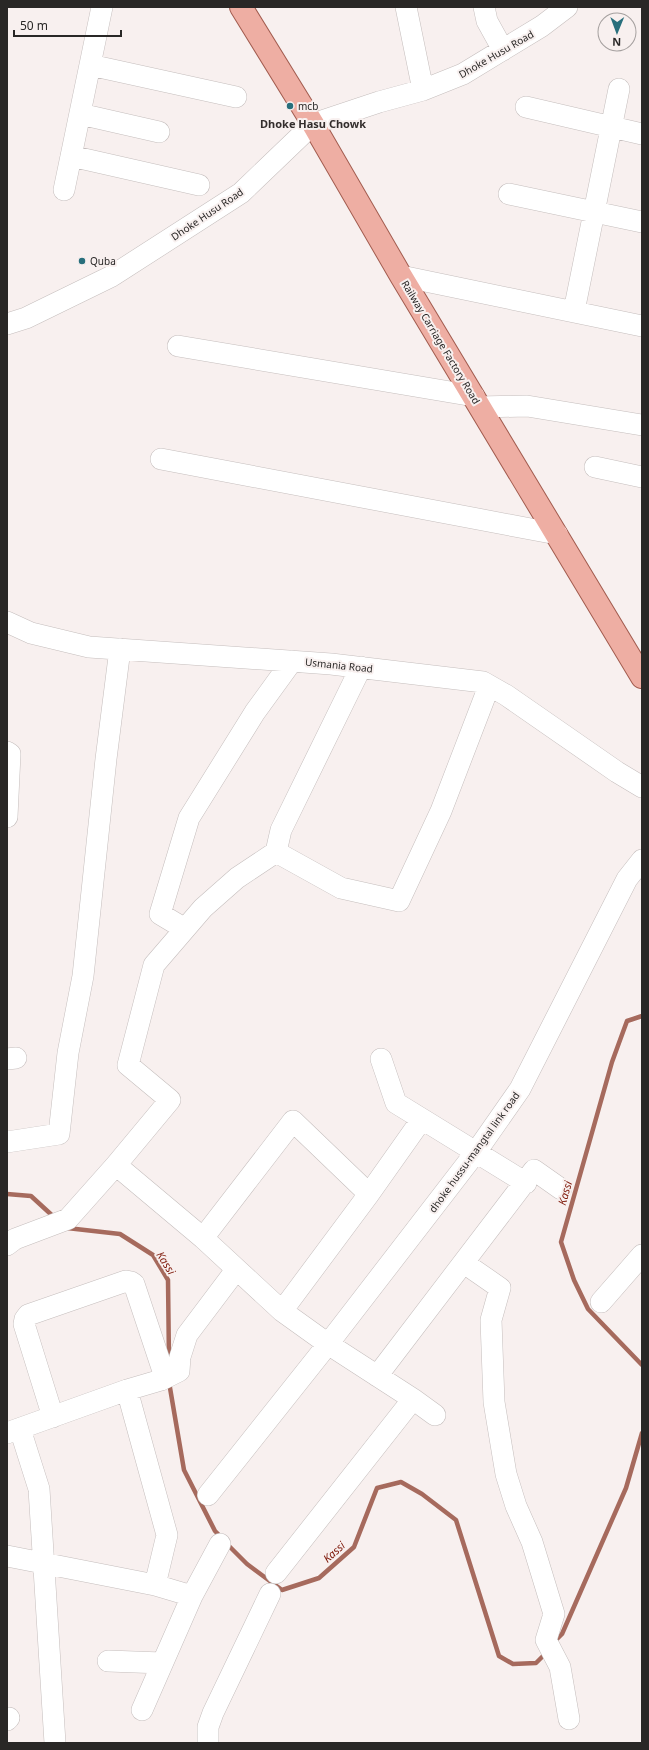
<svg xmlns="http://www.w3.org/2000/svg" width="649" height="1750" font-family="'Noto Sans',sans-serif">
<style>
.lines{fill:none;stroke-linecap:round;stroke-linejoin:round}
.stream{stroke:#a66a5d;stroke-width:4.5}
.minor-casing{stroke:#c5bebd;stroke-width:22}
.major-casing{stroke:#a25c4f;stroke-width:24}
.minor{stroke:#fff;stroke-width:21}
.major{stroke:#eeaea3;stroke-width:22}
.poi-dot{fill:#286f7c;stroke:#f8f0ef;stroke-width:1.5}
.labels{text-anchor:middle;stroke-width:4;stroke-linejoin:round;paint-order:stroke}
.street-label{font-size:10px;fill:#292726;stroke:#f8f0ef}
.poi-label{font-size:10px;fill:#292726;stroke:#f8f0ef;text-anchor:start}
.neighbourhood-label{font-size:11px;font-weight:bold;fill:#332d2c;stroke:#f8f0ef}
.water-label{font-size:11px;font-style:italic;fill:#7e1809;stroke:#f8f0ef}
</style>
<rect width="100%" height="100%" fill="#f8f0ef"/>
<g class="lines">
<!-- stream -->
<path class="stream" d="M642,1016L627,1021L612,1062L561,1242L574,1280L588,1309L642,1365
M7,1194L31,1196L55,1218
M67,1228L120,1234L153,1255L168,1280L169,1361
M169,1382L184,1470L215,1531L221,1537
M226,1543L247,1564L282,1590L319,1578L354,1547L377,1488L401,1482L422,1494L456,1520L499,1656L513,1664L536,1663L546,1653
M554,1642L562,1634L626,1488L642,1433"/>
<defs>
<path id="minor" d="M406,7L423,90
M484,7L487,21L503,50
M90,65L236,97
M526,107L642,134
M80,114L159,132
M71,156L199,185
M64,190L102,7
M509,194L642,222
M401,276L642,326
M574,311L619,89
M7,324L26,318L112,276L241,193L313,124L379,102L423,90L463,74L542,26L567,7
M178,346L474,396
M480,407L527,406L642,425
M161,459L557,534
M595,467L642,477
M7,622L31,633L89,647L331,664L483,682L506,695L617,772L642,787
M361,667L281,830L276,852L341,888L399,901L441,811L489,686
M7,752L10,754L7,817
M185,929L160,914L189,818L255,712L292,661
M7,1059L16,1058
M381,1059L396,1103L526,1183
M7,1142L59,1134L68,1053L83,976L106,759L120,649
M116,1165L203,1238
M369,1194L422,1119
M7,1245L15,1239L68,1219L116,1165L170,1100L128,1065L154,965L203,908L237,878L276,852
M464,1263L500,1288L491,1320L494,1402L506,1474L516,1506L532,1542L554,1614L546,1640L560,1667L569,1719
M601,1302L642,1255
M377,1376L534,1170L561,1189
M413,1399L435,1415
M53,1417L24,1324L25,1319L28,1315L126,1281L131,1282L134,1284L165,1377
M20,1429L39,1489L55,1743
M7,1433L127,1390L161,1380L179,1371L180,1357L187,1335L236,1270
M208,1495L328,1344L476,1152L520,1089L627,879L642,860
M7,1556L155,1585L167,1535L127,1390
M276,1573L413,1399L328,1344L282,1311L203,1238L293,1121L369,1194L282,1311
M155,1585L192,1596
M108,1661L162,1663
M142,1710L192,1596L220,1544
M7,1720L9,1718
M208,1743V1727L213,1713L270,1594"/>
<path id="major" d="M241,7L313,124L401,276L642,677"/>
</defs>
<!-- minor casing -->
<use href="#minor" class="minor-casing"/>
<!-- major casing -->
<use href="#major" class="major-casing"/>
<!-- minor -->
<use href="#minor" class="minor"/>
<!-- major -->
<use href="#major" class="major"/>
</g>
<!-- markers -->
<g class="poi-dot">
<circle cx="290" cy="106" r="4"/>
<circle cx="82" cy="261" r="4"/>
</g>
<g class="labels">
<!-- street labels -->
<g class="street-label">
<text transform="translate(496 54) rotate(-30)" y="4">Dhoke Husu Road</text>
<text transform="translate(207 214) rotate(-34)" y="4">Dhoke Husu Road</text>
<text transform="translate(441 342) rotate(59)" y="4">Railway Carriage Factory Road</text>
<text transform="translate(339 665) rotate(6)" y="4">Usmania Road</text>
<text transform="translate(474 1152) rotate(-54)" y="4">dhoke hussu-mangtal link road</text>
</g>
<!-- poi labels -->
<g class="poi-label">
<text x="298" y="110">mcb</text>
<text x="90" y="265">Quba</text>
</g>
<!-- neighbourhood labels -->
<g class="neighbourhood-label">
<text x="313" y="128">Dhoke Hasu Chowk</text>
</g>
<!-- water labels -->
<g class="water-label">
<text transform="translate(565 1193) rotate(-74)" y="4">Kassi</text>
<text transform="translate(166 1263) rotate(58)" y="4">Kassi</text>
<text transform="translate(334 1552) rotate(-42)" y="4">Kassi</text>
</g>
</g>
<!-- border -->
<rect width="649" height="1750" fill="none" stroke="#292726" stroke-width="16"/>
<!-- north arrow -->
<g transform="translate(617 32) rotate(181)"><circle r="19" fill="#f8f0ef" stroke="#a5a09f"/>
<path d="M0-3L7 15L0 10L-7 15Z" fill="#286f7c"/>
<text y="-6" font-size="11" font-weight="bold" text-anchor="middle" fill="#292726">N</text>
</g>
<!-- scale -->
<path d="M14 30v6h107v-6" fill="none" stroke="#292726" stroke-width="2"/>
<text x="20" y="30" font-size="12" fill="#292726" stroke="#f8f0ef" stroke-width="3" paint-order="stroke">50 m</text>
</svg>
